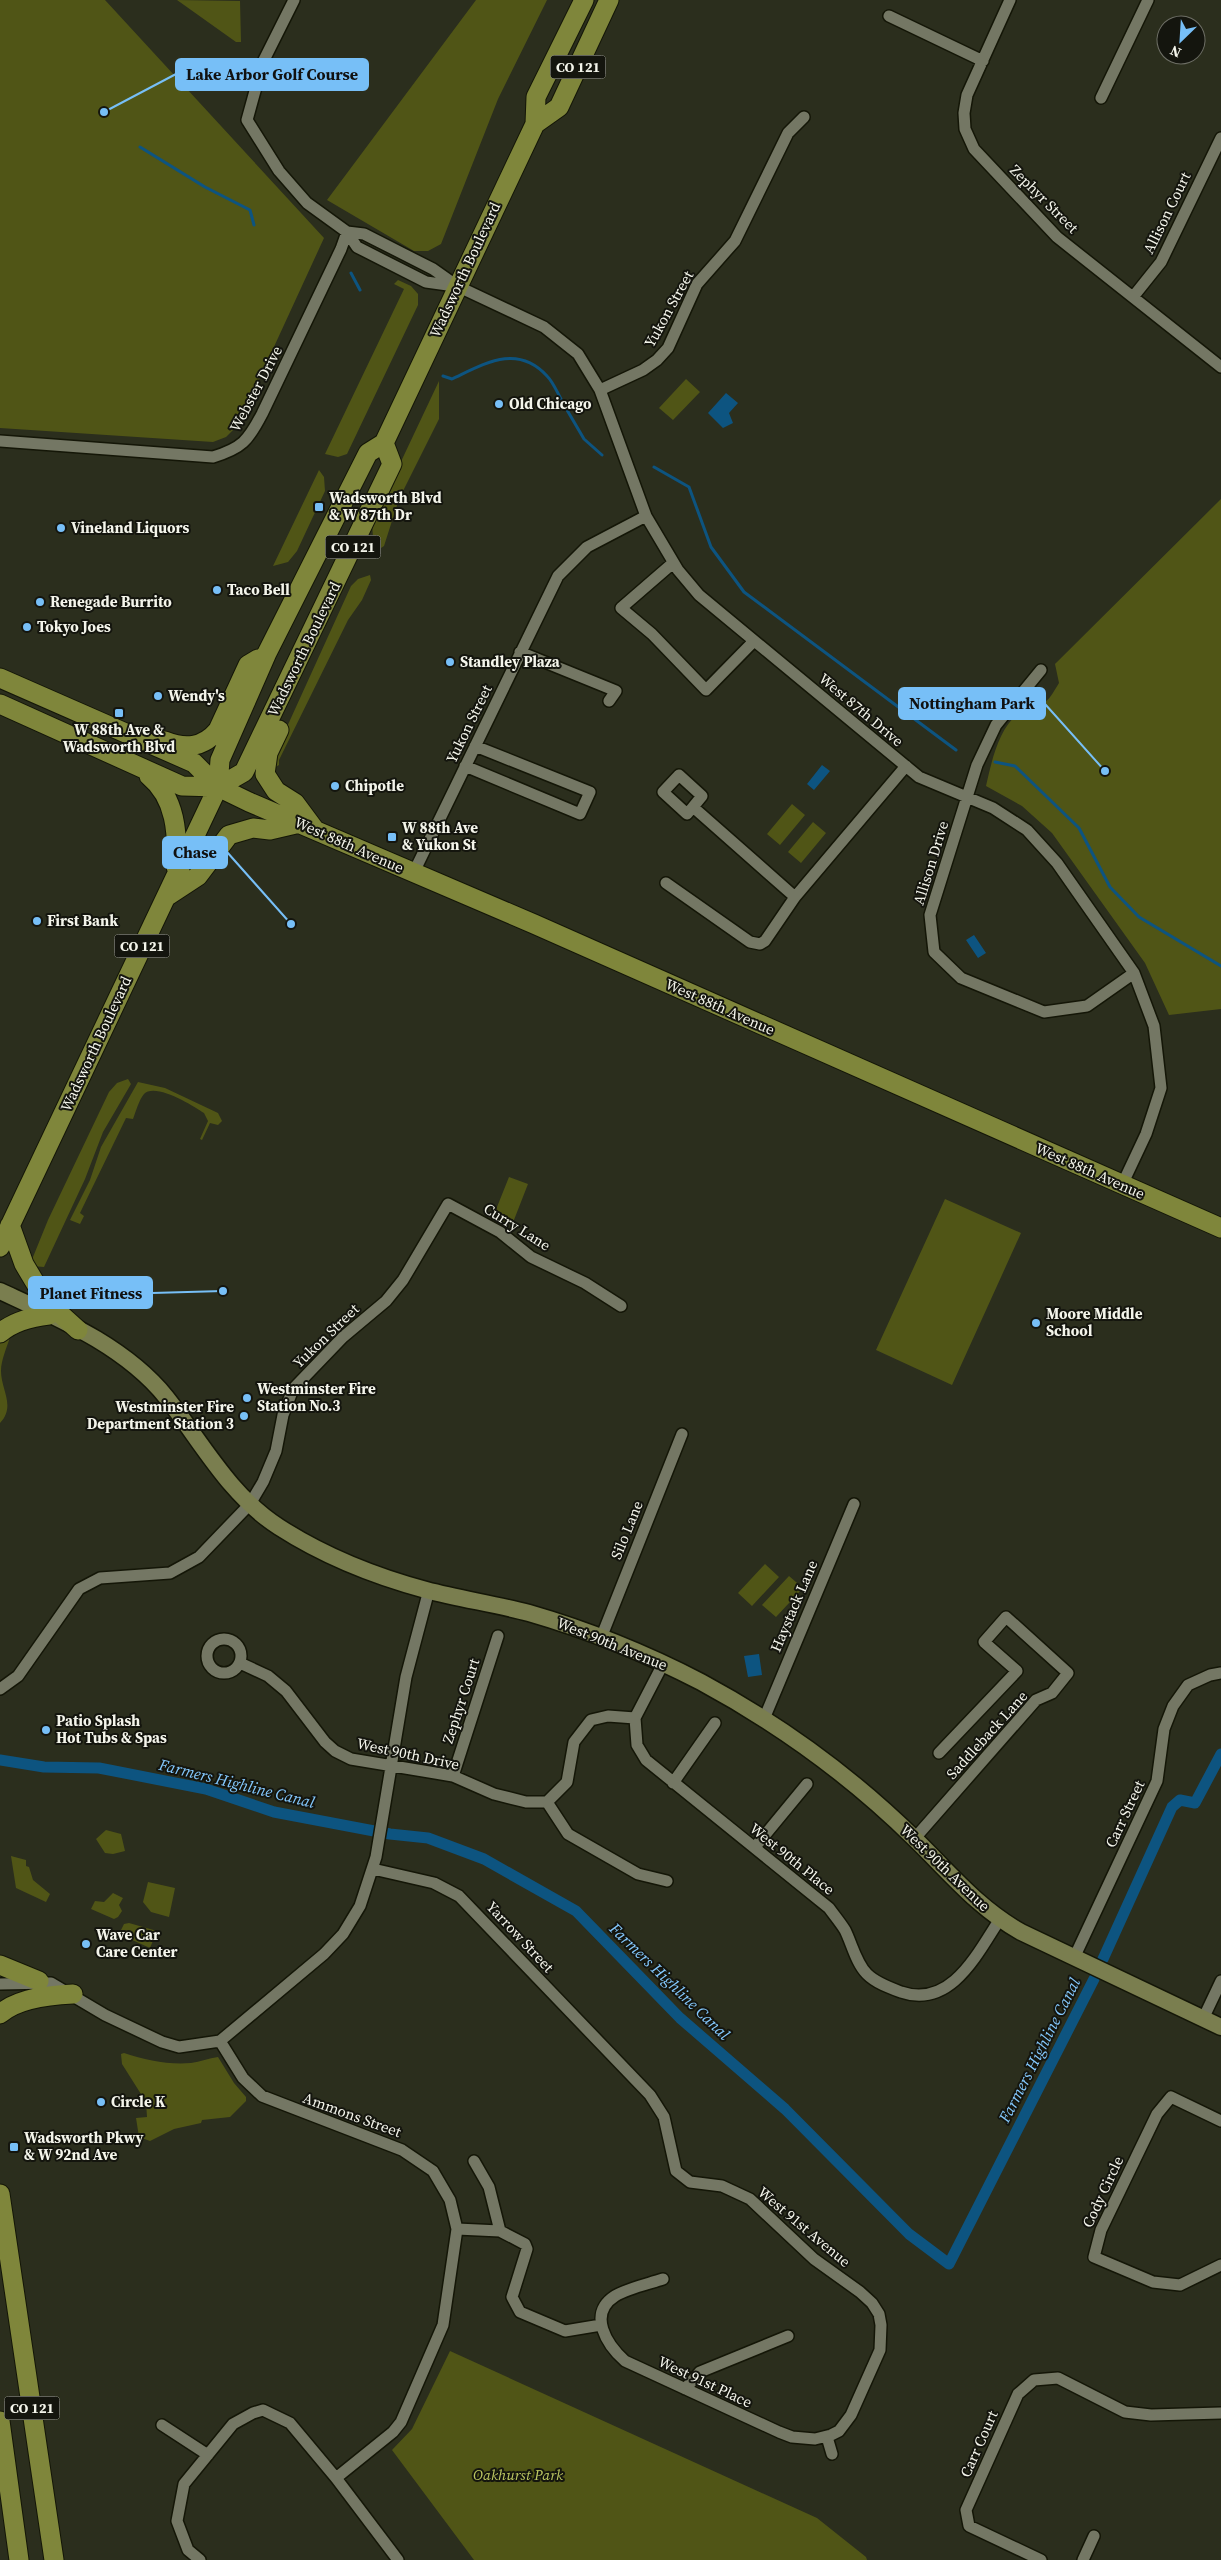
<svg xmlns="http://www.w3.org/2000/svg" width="1221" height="2560" font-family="'Source Serif 4',serif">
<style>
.green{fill:#505516}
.water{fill:#0d5480}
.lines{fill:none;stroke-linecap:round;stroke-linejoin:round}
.stream{stroke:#0d5480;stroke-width:3}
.canal{stroke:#0d5480;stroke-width:11}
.street-casing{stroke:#141607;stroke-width:14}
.secondary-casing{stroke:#141607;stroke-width:19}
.primary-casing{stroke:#141607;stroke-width:21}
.street{stroke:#747764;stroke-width:11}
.secondary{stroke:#7a7e4f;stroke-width:16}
.primary{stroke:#7f863b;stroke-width:19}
.poi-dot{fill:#77bff7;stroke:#14150e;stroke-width:2}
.labels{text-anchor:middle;stroke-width:4;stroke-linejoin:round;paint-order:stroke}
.shield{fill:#14150e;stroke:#b1b2a9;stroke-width:1}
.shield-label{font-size:14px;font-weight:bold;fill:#f4f5eb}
.street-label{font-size:15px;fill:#f4f5eb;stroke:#14150e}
.poi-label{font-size:15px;font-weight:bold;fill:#f4f5eb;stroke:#14150e;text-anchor:start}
.park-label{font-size:15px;font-style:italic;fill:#bdc862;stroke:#14150e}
.water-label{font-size:16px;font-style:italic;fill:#84c8fd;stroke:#14150e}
.leader{fill:none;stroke:#77bff7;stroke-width:2}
.callout-dot{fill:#77bff7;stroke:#14150e;stroke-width:2}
.callout{fill:#77bff7;stroke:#77bff7;stroke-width:2}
.callout-label{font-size:16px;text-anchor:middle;font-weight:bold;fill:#111}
</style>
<rect width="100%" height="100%" fill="#2b2e1d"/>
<!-- green -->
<path class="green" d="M0,0H105L324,238L238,425L226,437L213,442L0,428Z
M177,0L240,1L241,42H236Z
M476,0H547L498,99L441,244L428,251H414L327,200Z
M398,280L411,286L418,294V305L347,454L338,457L325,454L404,289L394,284Z
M686,379L700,392L673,420L659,408Z
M439,381V419L399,499L384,546L381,548L373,537L372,523Z
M319,470L324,477L325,491L297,551L288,562L273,566Z
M1221,499V1009L1169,1015L1145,963L1052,833L1022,806L986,786C992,760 999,725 1023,710C1030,706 1040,706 1045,702C1051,698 1055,689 1059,683L1055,664Z
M370,575L371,580L362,600L348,620L279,760V765L274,768L276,751L351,586L358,579Z
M792,804L805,815L780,845L767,834Z
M813,822L826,833L801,863L788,852Z
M128,1079L131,1084L103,1132L85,1179L44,1267L32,1266L33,1257L48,1220L109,1092L117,1083Z
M138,1082L165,1088L218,1113L222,1121L218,1125L210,1123L202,1140L200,1139L208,1121L204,1113C194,1106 155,1082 144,1094C139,1100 136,1111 133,1119L126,1118L80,1213L84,1216L80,1224L70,1220L90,1180L101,1147Z
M509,1177L528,1184L512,1225L493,1217Z
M945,1199L1021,1233L952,1385L876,1350Z
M10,1337C7,1347 1,1360 1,1371C1,1390 16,1406 0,1423V1343Z
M765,1564L779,1577L752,1606L738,1593Z
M789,1576L803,1588L776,1617L762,1605Z
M106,1830L121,1834L125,1851L113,1854L105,1853L96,1839Z
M11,1856L26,1860V1866L29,1867L33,1880L50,1894L46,1902L16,1888Z
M148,1882L175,1888L169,1917L151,1912L143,1902Z
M113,1893L123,1898L119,1905L122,1911L118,1917L114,1919L91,1909L95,1901L104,1902Z
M129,1923L157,1931L150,1948L119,1934L124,1924Z
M124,2053C146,2060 168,2065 191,2063C200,2062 209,2058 218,2057L234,2083L246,2097V2101L230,2117L202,2120L201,2123L174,2129L150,2141L139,2137L136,2118L147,2117L146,2102L122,2064L121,2054Z
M450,2351L817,2518L866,2557L867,2560H474L392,2450L412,2429Z"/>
<!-- water -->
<path class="water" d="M726,393L738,403L729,413L733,423L723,428L708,413Z
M822,765L830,771L814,790L807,784Z
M974,935L986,953L978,958L966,940Z
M759,1654L762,1675L748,1677L744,1656Z"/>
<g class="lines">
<!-- stream -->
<path class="stream" d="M140,147L205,187L250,210L254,225
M351,273L360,290
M443,376L452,379C484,364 517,343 547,376C553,382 557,392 561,399
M567,410L584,439L602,455
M654,467L689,487L711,547L744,592L956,750
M995,762L1015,766L1079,828L1110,887L1139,917L1221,966"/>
<!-- canal -->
<path class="canal" d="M0,1760L44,1767L99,1768L206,1789L274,1812L390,1834L428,1838L484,1859L576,1911L680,2018L785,2109L909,2234L949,2264L1094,1979
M1103,1959L1172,1807L1180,1800L1195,1803L1221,1754"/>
<defs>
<path id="street" d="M294,0L263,62L247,120L279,171L307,203L347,232L357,247L426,282L455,286
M1010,0L967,95L964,113L965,129L974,149L1057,237L1221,367
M889,16L983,61
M1101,98L1148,0
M347,232L364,234L433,269L457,286L544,327L578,354L600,390L646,516L678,570L699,595L919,777L993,808L1027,830L1057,863L1134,973L1154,1026L1161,1088L1146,1134L1122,1185
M1133,297L1161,262L1221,138
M600,390L643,370L657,360L668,348L697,284L735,241L788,133L804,117
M0,441L213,457C242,448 248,441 262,414L341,249L347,232
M673,563L621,608L652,634L706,690L754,641
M520,652L616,691L609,701
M1041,670L996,725L977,765L930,915L934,952L961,978L1044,1012L1087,1006L1134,973
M465,766L580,814L590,792L475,746
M693,807L702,796L679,775L663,792L687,814L693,807L795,897
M413,874L558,576L587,547L646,516
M666,883L750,942L760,944L765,941L795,897L906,766
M601,1638L682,1434
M207 1656a17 17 0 1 1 34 0a17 17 0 1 1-34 0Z
M240,1663L268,1676L286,1691L325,1742L335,1751L351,1759L453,1776L494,1794L526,1802H547L568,1834L638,1874L667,1881
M0,1689L18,1676L79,1589L100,1578L170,1573L199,1557L250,1504L263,1482L276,1451L283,1415L293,1389L343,1337L386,1301L403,1280L448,1204L500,1232L531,1257L585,1283L621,1306
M635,1718L637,1745L646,1760L829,1908C834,1915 840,1922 845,1930C852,1944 856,1963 867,1974C876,1983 890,1988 901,1992C951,2009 977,1954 1000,1919
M635,1718L663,1664
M764,1719L854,1504
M453,1776L498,1636
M673,1783L715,1723
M547,1802L567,1782L574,1742L591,1720L608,1716L635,1718
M915,1838L1036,1700L1052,1693L1068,1673L1006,1617L984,1642L1017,1671L939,1753
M755,1847L807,1784
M373,1869L434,1883L459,1896L650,2095L664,2117L676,2171L690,2182L722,2186L750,2199L814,2259L860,2292L872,2303L879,2314L881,2325L880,2350L851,2415L839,2431L831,2435L815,2439L792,2437L779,2432L625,2361C607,2345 587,2314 615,2296C628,2288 648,2284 663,2279
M1074,1958L1157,1781L1164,1729L1173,1706L1188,1685L1210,1675L1221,1673
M0,1984L51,1983L105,2015L162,2042L179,2047L220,2041
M1203,2019L1221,1981
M220,2041L243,2078L262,2096L402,2150L433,2171L450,2200L457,2229L443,2325L401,2422L393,2432L336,2478
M220,2041L324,1954L343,1934L360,1906L376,1857L406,1677L429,1590
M1221,2121L1171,2097L1157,2114L1101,2230L1094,2257L1153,2282L1180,2285L1221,2265
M474,2161L489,2187L500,2231
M457,2229L500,2231L525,2244L527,2249L512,2297L520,2312L565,2331L601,2325
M685,2389L700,2372L788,2336
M162,2425L208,2455
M827,2437L832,2454
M200,2560L188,2550L177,2521L184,2484L233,2424L253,2413L263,2410L290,2423L336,2478L398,2560
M1041,2560L969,2526L966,2510L1018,2394L1034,2380L1058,2378L1125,2412L1151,2415L1221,2413
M1083,2560L1094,2536"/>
<path id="secondary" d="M0,1291C58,1318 125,1346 166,1397C201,1441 229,1495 279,1527C324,1556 374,1576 426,1590C460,1599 495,1604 529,1613C588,1630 647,1654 701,1682C779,1724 852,1777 915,1839C951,1874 977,1907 1021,1932L1221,2027"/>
<path id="primary" d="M535,124L559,107L609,0
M0,678L194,763L218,787L249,802L534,924L1221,1228
M0,704L182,786L218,787
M279,730L268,753L265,774L276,791L295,803L315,830
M165,741C185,749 203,748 218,730L248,665L258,659
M149,776C176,798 178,834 176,867
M218,787L244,772L392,464L384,443
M166,897L198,876L229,835L253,828L270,830L300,823
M10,1225L24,1264L46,1301L78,1330
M0,1247L218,787L220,760L267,653L368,453L384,443L535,124L536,97L584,0
M0,1333C14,1321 31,1317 49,1315
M0,1965L39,1981
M0,2014C18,1998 50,1995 73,1994
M0,2194L54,2560
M0,2421L19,2560"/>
</defs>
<!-- street casing -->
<use href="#street" class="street-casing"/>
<!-- secondary casing -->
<use href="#secondary" class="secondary-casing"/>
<!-- primary casing -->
<use href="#primary" class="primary-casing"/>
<!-- street -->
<use href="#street" class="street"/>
<!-- secondary -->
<use href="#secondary" class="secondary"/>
<!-- primary -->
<use href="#primary" class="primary"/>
</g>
<!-- markers -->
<g class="poi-dot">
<circle cx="499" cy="404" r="5"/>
<rect x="314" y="502" width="10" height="10" rx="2.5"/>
<circle cx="61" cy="528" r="5"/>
<circle cx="217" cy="590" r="5"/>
<circle cx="40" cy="602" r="5"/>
<circle cx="27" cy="627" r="5"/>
<circle cx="450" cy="662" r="5"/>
<circle cx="158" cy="696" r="5"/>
<rect x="114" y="708" width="10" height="10" rx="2.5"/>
<circle cx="335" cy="786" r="5"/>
<rect x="387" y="832" width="10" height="10" rx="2.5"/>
<circle cx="37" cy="921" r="5"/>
<circle cx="1036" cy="1323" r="5"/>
<circle cx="247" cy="1398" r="5"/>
<circle cx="244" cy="1416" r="5"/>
<circle cx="46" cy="1730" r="5"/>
<circle cx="86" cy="1944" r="5"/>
<circle cx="101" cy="2102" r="5"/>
<rect x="9" y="2142" width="10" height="10" rx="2.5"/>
</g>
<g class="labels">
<!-- shield labels -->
<g class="shield">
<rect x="550.5" y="55.5" width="55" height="23" rx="4"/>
<rect x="325.5" y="535.5" width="55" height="23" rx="4"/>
<rect x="114.5" y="934.5" width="55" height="23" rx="4"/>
<rect x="4.5" y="2396.5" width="55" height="23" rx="4"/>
</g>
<g class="shield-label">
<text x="578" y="72">CO 121</text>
<text x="353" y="552">CO 121</text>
<text x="142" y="951">CO 121</text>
<text x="32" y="2413">CO 121</text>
</g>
<!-- street labels -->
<g class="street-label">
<text transform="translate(1044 199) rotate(45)" y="5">Zephyr Street</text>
<text transform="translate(1167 213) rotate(-64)" y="5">Allison Court</text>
<text transform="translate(465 270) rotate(-65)" y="5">Wadsworth Boulevard</text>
<text transform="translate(669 309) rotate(-61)" y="5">Yukon Street</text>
<text transform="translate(256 389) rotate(-62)" y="5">Webster Drive</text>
<text transform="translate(304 649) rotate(-64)" y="5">Wadsworth Boulevard</text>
<text transform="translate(861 710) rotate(40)" y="5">West 87th Drive</text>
<text transform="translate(469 724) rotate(-64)" y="5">Yukon Street</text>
<text transform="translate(349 845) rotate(24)" y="5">West 88th Avenue</text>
<text transform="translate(931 863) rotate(-73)" y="5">Allison Drive</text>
<text transform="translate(720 1007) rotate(24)" y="5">West 88th Avenue</text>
<text transform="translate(96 1044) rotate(-65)" y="5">Wadsworth Boulevard</text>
<text transform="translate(1090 1171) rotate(24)" y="5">West 88th Avenue</text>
<text transform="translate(517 1227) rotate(32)" y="5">Curry Lane</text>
<text transform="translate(326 1336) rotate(-44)" y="5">Yukon Street</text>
<text transform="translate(627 1530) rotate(-68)" y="5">Silo Lane</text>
<text transform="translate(794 1606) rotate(-67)" y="5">Haystack Lane</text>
<text transform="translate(612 1644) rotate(22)" y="5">West 90th Avenue</text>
<text transform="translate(461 1701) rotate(-72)" y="5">Zephyr Court</text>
<text transform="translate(987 1735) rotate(-48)" y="5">Saddleback Lane</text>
<text transform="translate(408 1754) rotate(12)" y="5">West 90th Drive</text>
<text transform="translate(1125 1814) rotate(-65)" y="5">Carr Street</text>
<text transform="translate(792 1859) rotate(39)" y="5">West 90th Place</text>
<text transform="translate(945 1868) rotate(44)" y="5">West 90th Avenue</text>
<text transform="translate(520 1937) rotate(47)" y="5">Yarrow Street</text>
<text transform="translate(352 2115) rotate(20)" y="5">Ammons Street</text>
<text transform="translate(1103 2192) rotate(-65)" y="5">Cody Circle</text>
<text transform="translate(804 2227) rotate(40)" y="5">West 91st Avenue</text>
<text transform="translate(705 2382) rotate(25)" y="5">West 91st Place</text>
<text transform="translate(979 2444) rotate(-66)" y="5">Carr Court</text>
</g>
<!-- poi labels -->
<g class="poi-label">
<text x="509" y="409">Old Chicago</text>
<text x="329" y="503">Wadsworth Blvd<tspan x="329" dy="17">&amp; W 87th Dr</tspan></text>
<text x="71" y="533">Vineland Liquors</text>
<text x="227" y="595">Taco Bell</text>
<text x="50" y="607">Renegade Burrito</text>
<text x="37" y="632">Tokyo Joes</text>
<text x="460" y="667">Standley Plaza</text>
<text x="168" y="701">Wendy's</text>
<text x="119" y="735" text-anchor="middle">W 88th Ave &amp;<tspan x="119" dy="17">Wadsworth Blvd</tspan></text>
<text x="345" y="791">Chipotle</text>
<text x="402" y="833">W 88th Ave<tspan x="402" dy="17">&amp; Yukon St</tspan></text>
<text x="47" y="926">First Bank</text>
<text x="1046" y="1319">Moore Middle<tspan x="1046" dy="17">School</tspan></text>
<text x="257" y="1394">Westminster Fire<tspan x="257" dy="17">Station No.3</tspan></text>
<text x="234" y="1412" text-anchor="end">Westminster Fire<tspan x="234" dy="17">Department Station 3</tspan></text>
<text x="56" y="1726">Patio Splash<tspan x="56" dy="17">Hot Tubs &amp; Spas</tspan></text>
<text x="96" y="1940">Wave Car<tspan x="96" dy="17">Care Center</tspan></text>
<text x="111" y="2107">Circle K</text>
<text x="24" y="2143">Wadsworth Pkwy<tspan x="24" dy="17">&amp; W 92nd Ave</tspan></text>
</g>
<!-- park labels -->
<g class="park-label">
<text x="518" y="2480">Oakhurst Park</text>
</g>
<!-- water labels -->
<g class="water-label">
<text transform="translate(237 1783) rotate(14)" y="6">Farmers Highline Canal</text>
<text transform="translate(670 1981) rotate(44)" y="6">Farmers Highline Canal</text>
<text transform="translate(1039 2050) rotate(-63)" y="6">Farmers Highline Canal</text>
</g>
</g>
<!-- callouts -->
<path class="leader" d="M104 112L176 74M1105 771L1045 704M291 924L227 852M223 1291L152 1293"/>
<g class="callout-dot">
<circle cx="104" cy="112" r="5"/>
<circle cx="1105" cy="771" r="5"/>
<circle cx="291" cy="924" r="5"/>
<circle cx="223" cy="1291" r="5"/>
</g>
<g class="callout">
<rect x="176" y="59" width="192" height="31" rx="5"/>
<rect x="899" y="688" width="146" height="31" rx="5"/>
<rect x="163" y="837" width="64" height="31" rx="5"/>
<rect x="29" y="1277" width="123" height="31" rx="5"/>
</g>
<g class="callout-label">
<text x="272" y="80">Lake Arbor Golf Course</text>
<text x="972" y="709">Nottingham Park</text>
<text x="195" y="858">Chase</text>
<text x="91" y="1299">Planet Fitness</text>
</g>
<!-- north arrow -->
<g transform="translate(1181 40) rotate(205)"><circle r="24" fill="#14150e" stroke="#6e6f66"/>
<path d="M0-4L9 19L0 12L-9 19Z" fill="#77bff7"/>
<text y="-8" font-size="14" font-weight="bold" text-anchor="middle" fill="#f4f5eb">N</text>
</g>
</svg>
